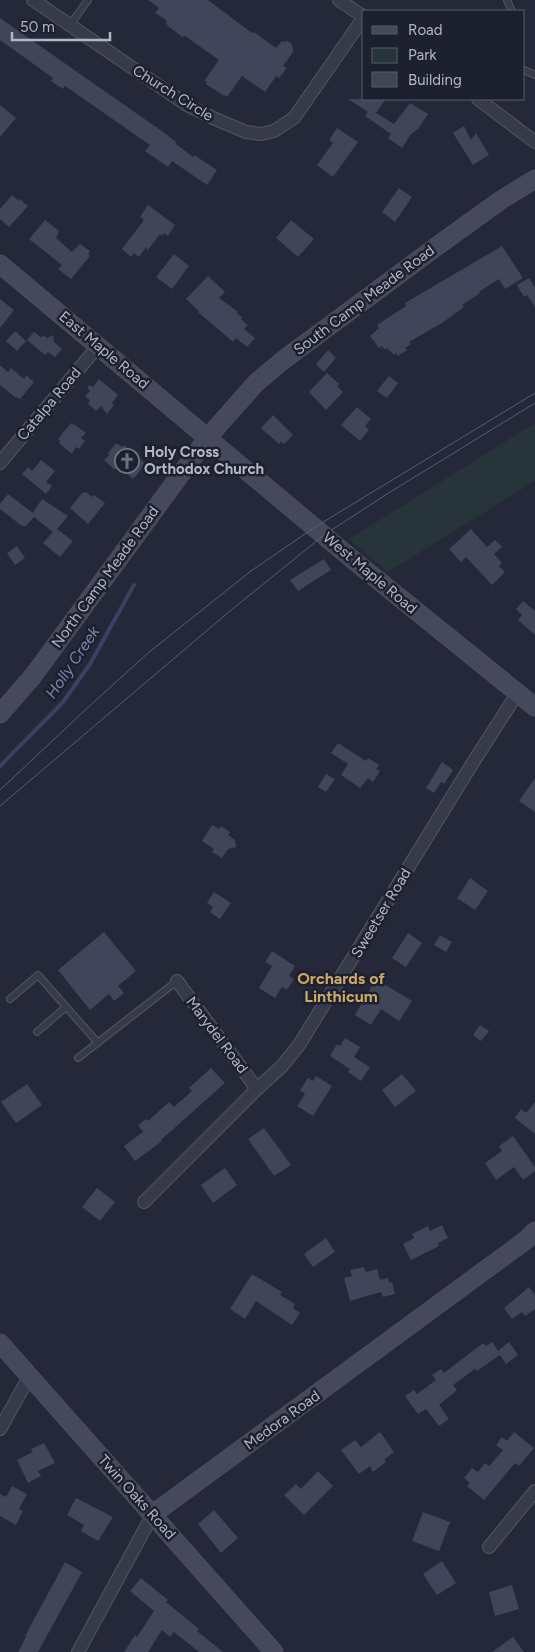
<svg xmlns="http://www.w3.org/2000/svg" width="535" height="1652" font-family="Figtree,sans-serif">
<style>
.green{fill:#27353b}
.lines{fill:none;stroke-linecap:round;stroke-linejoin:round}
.stream{stroke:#3a4261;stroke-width:4}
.building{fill:#404559}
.lane-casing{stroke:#535664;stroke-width:8}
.street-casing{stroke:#535664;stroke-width:14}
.secondary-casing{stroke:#535664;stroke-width:19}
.lane{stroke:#373b49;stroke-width:6}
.street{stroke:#373b49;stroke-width:12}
.secondary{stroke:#46495c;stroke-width:18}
.tram{stroke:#5a5e70;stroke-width:1}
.labels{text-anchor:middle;stroke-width:5;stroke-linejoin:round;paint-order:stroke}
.street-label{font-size:15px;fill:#b3b6c5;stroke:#1d202e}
.poi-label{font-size:15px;font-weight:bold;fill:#b3b6c5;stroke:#1d202e;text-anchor:start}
.water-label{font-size:16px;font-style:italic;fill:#7c86ab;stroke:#1d202e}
.neighbourhood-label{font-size:16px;font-weight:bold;fill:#cba968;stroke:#1d202e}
</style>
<rect width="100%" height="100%" fill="#242839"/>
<!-- green -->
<path class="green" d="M535,423V481L388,572L349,539Z"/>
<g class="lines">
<!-- stream -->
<path class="stream" d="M0,766L63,702L90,664L134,585"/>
</g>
<!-- building -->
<path class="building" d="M148,0H208L252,33L254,32L276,48L282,41L284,42L287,41L292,44L293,52L283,66L287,68L279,78L276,76L265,92L242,76L227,97L225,95L224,96L206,84L207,82L204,81L219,60L185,36L182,37L167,25L166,20L155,13L159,8Z
M0,18L166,134L177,143L176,144L193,157L194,155L217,170L207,185L172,161L168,167L145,151L150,145L65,86L63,89L51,81L53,78L0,40Z
M348,99H386L376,113L394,124L410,103L428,114L418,129L411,134L402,148L388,138L391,134L365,116L368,112Z
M0,105L16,118L0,137Z
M464,126L471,140L476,133L489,155L473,165L453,133Z
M337,128L358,142L333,177L317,165L333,143L329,140Z
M399,188L412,197L395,222L382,212Z
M12,195L19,201L20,199L28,206L9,227L0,219V209Z
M148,205L175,225L168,236L164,233L162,236L160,234L148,250L146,247L139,257L134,253L131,257L122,249L144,220L140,217Z
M45,220L59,231L56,238L72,252L80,244L90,251L88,254L90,256L71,279L58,269L62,265L29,239Z
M291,220L314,239L298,257L276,238Z
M502,246L523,278L505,289L499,279L488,286L479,292L480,293L462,305L464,307L442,323L409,342L411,344L405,348L407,350L398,356L396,353L394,355L387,348L385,350L382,346L379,348L370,336L379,328L377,325L406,306L405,303Z
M174,254L189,266L172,289L156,277Z
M208,276L225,292L219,298L238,312L237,314L242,317L241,319L248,325L244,329L255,338L247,347L236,338L233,342L198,312L199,311L186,299Z
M529,278L535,288V307L527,295L524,297L517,285Z
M0,299L14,310L0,328Z
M15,331L26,341L17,351L6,341Z
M34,332L42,338L43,335L47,338L53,335L54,342L62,349L55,357L48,352L45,355L27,340Z
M328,350L336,358L324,372L316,364Z
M0,365L8,372L11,368L24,379L26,375L34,382L20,399L17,397L16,398L0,385Z
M327,373L339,384L337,386L343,392L326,410L309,392Z
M389,376L398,383L387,398L377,391Z
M99,379L118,395L112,403L114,405L107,414L101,406L96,411L88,404L90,400L85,396L90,391L87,387L90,385L93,387Z
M357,407L371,419L365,426L369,430L360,441L341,425Z
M273,415L293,435L284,444L281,442L279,444L261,428Z
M71,423L73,425L74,424L86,433L81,438L85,441L79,449L76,447L72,454L59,443L60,441L58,439Z
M116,443L122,447L124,445L146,464L133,479L118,466L115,470L104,460L109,455L108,453Z
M41,460L55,471L46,482L52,486L46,494L22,474L28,467L32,471Z
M83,492L84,493L86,492L92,497L94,495L105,503L88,524L70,508Z
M8,494L33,513L42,499L68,516L57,529L73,541L60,557L43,543L53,532L34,517L26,526H22L0,509V504Z
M471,529L487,547L495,540L502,547L494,554L502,563L499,566L505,572L492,585L466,557L461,562L449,549Z
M17,546L25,558L15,565L7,553Z
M324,559L331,570L298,591L290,580Z
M523,601L535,611V635L518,620L522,615L516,609Z
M338,743L366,761L368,758L379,765L376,769L380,771L373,782L368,778L360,788L341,775L348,764L331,753Z
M442,762L453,770L444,784L441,782L434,793L426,788Z
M326,774L335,779L326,792L318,787Z
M535,778V812L519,801Z
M212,825L219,829L221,826L230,832L228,835L235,840L236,847L228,849L222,858L212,852L214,849L202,841Z
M470,878L488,891L475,910L457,898Z
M214,892L231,903L220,919L210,912L213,907L207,903Z
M104,932L136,971L118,986L124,993L114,1001L109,994L90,1010L58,970Z
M408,933L422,943L406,967L392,958Z
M440,935L452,942L446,952L434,945Z
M272,951L295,966L289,976L294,979L287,990L282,987L275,998L259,988L272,966L265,962Z
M376,979L412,1001L399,1021L381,1009L371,1025L355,1015Z
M480,1025L489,1031L481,1041L473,1035Z
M345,1038L360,1047L354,1057L370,1067L361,1081L348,1072L350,1069L330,1056L337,1044L340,1046Z
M211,1068L225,1083L161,1140L162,1141L135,1161L124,1146L143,1132L138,1125L146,1119L148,1121L169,1102L174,1107L192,1091L189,1088Z
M402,1074L416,1091L395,1107L382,1090Z
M316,1076L332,1086L313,1116L297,1106L305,1094L300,1090L308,1078L313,1081Z
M27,1084L42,1105L16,1123L1,1102Z
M535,1102V1134L515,1118L521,1109L526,1113Z
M264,1128L291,1165L274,1176L248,1139Z
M513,1136L535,1167V1171L523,1180L514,1167L496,1180L485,1163L502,1151L499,1146Z
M225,1168L237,1185L213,1203L201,1185Z
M97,1188L115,1202L100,1221L82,1207Z
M442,1225L448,1238L438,1243L439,1246L411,1260L403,1244L414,1238L412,1234L428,1226L430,1231Z
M326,1238L335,1252L313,1267L304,1254Z
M364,1267L366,1272L377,1269L380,1280L388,1278L389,1283L392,1282L395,1294L383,1297L381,1292L350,1301L344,1278L352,1276L350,1270Z
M252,1274L282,1292L280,1295L295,1304L293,1308L300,1313L292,1325L256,1301L245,1319L230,1309Z
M529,1287L535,1295V1309L525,1316L522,1312L512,1319L504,1308Z
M492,1342L498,1351L509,1342L518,1355L506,1364L500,1355L477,1371L475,1369L453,1385L457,1390L439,1405L449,1419L439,1426L426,1409L418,1414L405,1396L414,1390L417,1394L436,1380L432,1375L441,1369L444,1373L483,1343L486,1346Z
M380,1432L394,1452L384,1460L386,1462L373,1472L370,1466L359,1474L341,1450L355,1440L361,1447Z
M514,1432L534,1448L519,1466L515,1463L484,1500L467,1486L470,1483L464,1478L472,1468L478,1472L485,1463L489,1466L503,1450L496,1445L502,1437L507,1441Z
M44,1443L55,1463L38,1471L41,1476L28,1483L17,1460L33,1452L31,1449Z
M318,1471L333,1486L304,1515L284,1495L296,1484L301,1489Z
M12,1486L27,1494L19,1509L23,1511L16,1525L0,1516V1494L6,1497Z
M76,1498L113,1517L98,1541L81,1531L84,1525L67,1515Z
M214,1510L238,1538L221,1553L198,1524Z
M423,1512L450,1522L439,1551L412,1541Z
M442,1561L456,1583L437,1595L423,1574Z
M65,1562L82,1572L38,1652H18L26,1637L25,1636Z
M141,1578L168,1600L166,1602L199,1629L197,1631L223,1652H199L174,1632L170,1637L162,1630L148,1652H124L135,1635L137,1637L154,1611L130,1591Z
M512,1585L519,1609L495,1616L489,1592Z
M513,1637L524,1652H492Z"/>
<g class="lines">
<defs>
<path id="lane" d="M507,0L512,11
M70,25L88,0
M524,70L535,75
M10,999L38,975L98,1043
M37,1032L66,1007
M78,1058L177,981"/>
<path id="street" d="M33,0L187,105L213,118L246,132L261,134L274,131L294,118L364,17
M339,0L364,17
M478,99L535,142
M0,463L99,345
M177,981L257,1089
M144,1202L257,1089L282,1066L299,1045L472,764L517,694
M0,1429L29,1377
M489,1547L535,1491
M78,1652L153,1514"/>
<path id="secondary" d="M0,264L358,564L535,707
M0,714L33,676L208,437L256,383L282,361L444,241L501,200L535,179
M0,1343L274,1652
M153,1514L526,1240L535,1231"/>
</defs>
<!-- lane casing -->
<use href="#lane" class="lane-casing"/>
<!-- street casing -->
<use href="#street" class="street-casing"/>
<!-- secondary casing -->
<use href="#secondary" class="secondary-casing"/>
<!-- lane -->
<use href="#lane" class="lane"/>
<!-- street -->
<use href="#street" class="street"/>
<!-- secondary -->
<use href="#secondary" class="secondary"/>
<!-- tram -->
<path class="tram" d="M0,790L83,712L148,653L251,571L315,527L535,393
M0,806L230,611L324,535L387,494L535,403"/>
</g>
<!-- icons -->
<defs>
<symbol id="church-ring" viewBox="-11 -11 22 22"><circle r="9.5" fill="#1d202e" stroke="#6b7280" stroke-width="1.5"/><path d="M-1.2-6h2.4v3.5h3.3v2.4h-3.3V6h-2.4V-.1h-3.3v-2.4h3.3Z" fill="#6b7280"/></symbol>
</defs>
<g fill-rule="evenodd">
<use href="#church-ring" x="113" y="447" width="28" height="28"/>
</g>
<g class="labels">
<!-- street labels -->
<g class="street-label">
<text transform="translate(173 93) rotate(32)" y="5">Church Circle</text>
<text transform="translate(364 300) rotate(-37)" y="5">South Camp Meade Road</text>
<text transform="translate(104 350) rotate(40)" y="5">East Maple Road</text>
<text transform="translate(49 404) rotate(-50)" y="5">Catalpa Road</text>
<text transform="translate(370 573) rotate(40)" y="5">West Maple Road</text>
<text transform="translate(105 577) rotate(-54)" y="5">North Camp Meade Road</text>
<text transform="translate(381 913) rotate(-59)" y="5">Sweetser Road</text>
<text transform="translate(217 1035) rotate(53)" y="5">Marydel Road</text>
<text transform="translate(282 1420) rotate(-36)" y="5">Medora Road</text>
<text transform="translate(137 1497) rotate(48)" y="5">Twin Oaks Road</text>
</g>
<!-- poi labels -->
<g class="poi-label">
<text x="144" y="457">Holy Cross<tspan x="144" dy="17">Orthodox Church</tspan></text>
</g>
<!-- water labels -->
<g class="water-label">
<text transform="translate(72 662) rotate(-56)" y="6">Holly Creek</text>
</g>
<!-- neighbourhood labels -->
<g class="neighbourhood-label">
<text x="341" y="984">Orchards of<tspan x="341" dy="18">Linthicum</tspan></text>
</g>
</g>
<!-- legend -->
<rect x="362" y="10" width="162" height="90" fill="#1d202e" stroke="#595c6a"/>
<rect x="372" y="26" width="25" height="8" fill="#46495c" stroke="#595c6a"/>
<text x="408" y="35" font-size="15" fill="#b3b6c5">Road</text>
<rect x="372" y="48" width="25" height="15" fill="#27353b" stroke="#595c6a"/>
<text x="408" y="60" font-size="15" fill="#b3b6c5">Park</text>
<rect x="372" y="72" width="25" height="15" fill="#404559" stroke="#595c6a"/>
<text x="408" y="85" font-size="15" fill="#b3b6c5">Building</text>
<!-- scale -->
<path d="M12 32v8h98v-8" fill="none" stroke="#b3b6c5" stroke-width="2.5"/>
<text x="20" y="32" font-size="15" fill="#b3b6c5" stroke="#1d202e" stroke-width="4" paint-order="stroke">50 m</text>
</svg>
